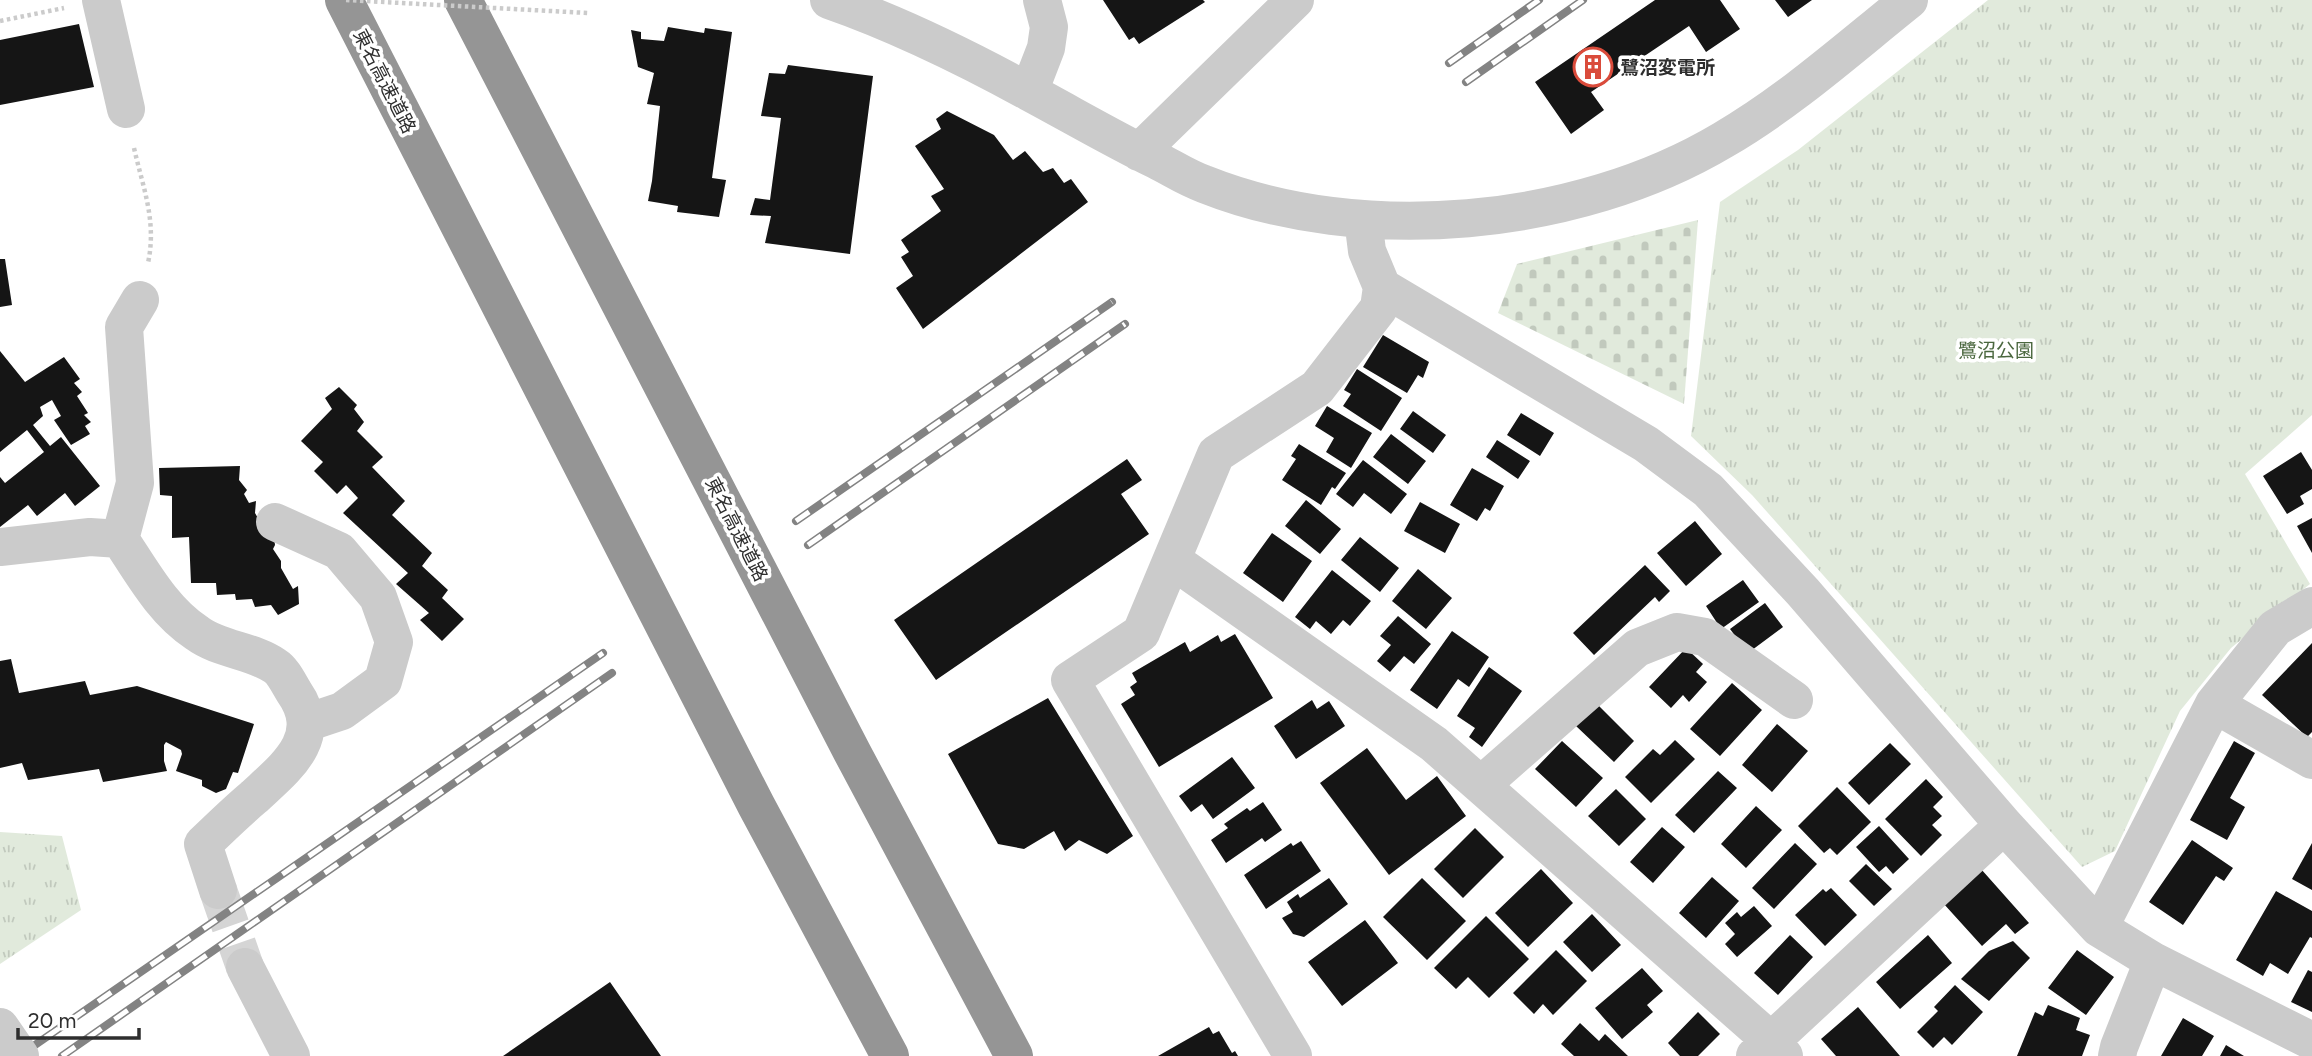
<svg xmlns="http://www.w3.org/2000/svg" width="2312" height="1056" font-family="Figtree,'Noto Sans JP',sans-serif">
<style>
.grass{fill:url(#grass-tufts)}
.cemetery{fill:url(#cemetery-stones)}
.building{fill:#151515}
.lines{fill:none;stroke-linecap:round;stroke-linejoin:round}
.minor-tunnel{stroke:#d5d5d5;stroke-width:38;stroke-dasharray:38 19;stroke-linecap:butt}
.path{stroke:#cbcbcb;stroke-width:4.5;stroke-dasharray:3.5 3.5;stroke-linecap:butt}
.minor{stroke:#cbcbcb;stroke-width:38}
.highway{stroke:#959595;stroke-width:38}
.rail-casing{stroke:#838383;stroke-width:8}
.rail{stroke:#fff;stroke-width:5;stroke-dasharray:16;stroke-linecap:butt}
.path-bridge{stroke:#cbcbcb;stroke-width:4.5;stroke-dasharray:3.5 3.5;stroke-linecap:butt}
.minor-bridge{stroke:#cbcbcb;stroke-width:38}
.labels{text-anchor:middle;stroke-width:7;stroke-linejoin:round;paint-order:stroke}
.poi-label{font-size:19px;font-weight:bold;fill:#2e2e2e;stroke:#fff;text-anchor:start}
.street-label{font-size:19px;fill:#2e2e2e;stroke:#fff}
.park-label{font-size:19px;fill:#4a673e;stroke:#fff}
</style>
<defs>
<pattern id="grass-tufts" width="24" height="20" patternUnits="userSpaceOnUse" patternTransform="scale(1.75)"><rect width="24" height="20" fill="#e1eadc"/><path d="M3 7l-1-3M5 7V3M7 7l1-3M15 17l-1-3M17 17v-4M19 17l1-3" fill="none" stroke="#c1c9bd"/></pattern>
<pattern id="cemetery-stones" width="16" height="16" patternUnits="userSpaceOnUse" patternTransform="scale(1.75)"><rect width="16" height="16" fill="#e1eadc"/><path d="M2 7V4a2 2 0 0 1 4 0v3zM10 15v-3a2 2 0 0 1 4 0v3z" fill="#c1c9bd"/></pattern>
</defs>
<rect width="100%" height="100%" fill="#fff"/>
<!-- grass -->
<path class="grass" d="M1988,0H2312V415L2245,474L2310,584L2231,648L2180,711L2115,851L2082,867L1752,495L1691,436L1720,202L1798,150Z
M0,832L62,836L81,910L0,964Z"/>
<!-- cemetery -->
<path class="cemetery" d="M1698,220L1684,404L1498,313L1517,264Z"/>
<!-- building -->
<path class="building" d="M1103,0H1203L1205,2L1139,44L1134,37L1129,40Z
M1655,0H1720L1740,29L1706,52L1689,26L1591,92L1604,110L1571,134L1535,82Z
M1775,0H1812L1788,17Z
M79,24L94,87L0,105V40Z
M668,27L704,33L705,28L732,32L712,178L726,180L719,217L677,212L678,206L648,201L652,181L660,106L647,104L654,73L638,67L631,30L641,32V39L664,41Z
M788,65L873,76L850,254L765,243L771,216L750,215L755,198L770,200L781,118L761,116L769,73L785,74Z
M947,111L994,135L1013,160L1025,151L1043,172L1053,168L1064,183L1071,179L1088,202L923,329L896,288L913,276L901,257L909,252L901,240L941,211L931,196L944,189L915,146L941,129L936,119Z
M0,259H5L12,305L0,307Z
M1383,335L1429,362L1423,378L1418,375L1407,393L1363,367Z
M0,351L25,382L64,357L80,379L74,383L82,392L77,396L88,413L84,415L91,422L85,426L90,434L71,445L54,420L61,416L52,400L40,407L43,416L33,425L50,446L61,437L100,486L75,506L65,493L37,516L28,505L0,527V477L5,483L44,452L27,430L0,452Z
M1357,369L1402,398L1381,431L1343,406L1351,394L1344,390Z
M339,387L357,405L354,409L364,422L357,431L383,457L372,467L405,501L392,515L432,553L422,566L448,590L442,598L464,619L442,641L420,620L429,613L396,584L408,573L343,513L358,498L346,485L337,494L314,471L323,462L301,441L332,409L325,398Z
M1327,406L1372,433L1351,468L1326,452L1334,438L1315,426Z
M1413,411L1446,435L1433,453L1400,429Z
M1521,413L1554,433L1540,456L1507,435Z
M1391,434L1426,461L1408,484L1373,457Z
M1497,440L1530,461L1518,479L1486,457Z
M1299,444L1346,473L1335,489L1332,487L1321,505L1282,480L1296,459L1291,456Z
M2301,452L2312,470V489L2300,496L2304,504L2287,514L2263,476Z
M1127,459L1142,480L1121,494L1149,534L936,680L894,620Z
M1363,460L1407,494L1391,514L1364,493L1353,507L1336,494Z
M240,466L239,480L247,490L244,494L249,503L256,501L255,513L263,527L274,537L275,545L273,549L281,561V568L293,589L298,586L299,604L278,615L271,605L255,607L252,599L236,600L235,594L217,595L216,583H191L189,537L172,538V496L160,495L159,468Z
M1472,468L1504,486L1490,511L1485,508L1477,521L1450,505Z
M1306,500L1341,529L1320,554L1285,526Z
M1420,502L1460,524L1445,553L1404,531Z
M2312,518V553L2297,526Z
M1695,521L1722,554L1686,586L1657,553Z
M1272,533L1312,561L1283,602L1243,573Z
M1360,537L1399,568L1380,592L1341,560Z
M1645,565L1670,591L1659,602L1655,597L1594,655L1573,633Z
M1418,569L1452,598L1426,629L1392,601Z
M1332,570L1371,601L1350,626L1343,620L1331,634L1316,621L1310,629L1295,617Z
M1743,580L1759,602L1721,629L1706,606Z
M1765,603L1783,627L1748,653L1730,629Z
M1398,616L1431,644L1414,664L1404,656L1390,672L1377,661L1391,645L1380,636Z
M1452,631L1489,657L1469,687L1458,679L1437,709L1410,690Z
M1235,634L1273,698L1159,767L1121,704L1135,695L1130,687L1137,682L1132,673L1185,642L1190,652L1218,635L1221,642Z
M2312,643V732L2307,737L2262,695Z
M1686,648L1703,664L1696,672L1707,682L1689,702L1683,695L1671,708L1649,687Z
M11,659L19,693L85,681L90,695L137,686L254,724L238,773L233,772L226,789L216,793L202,786V780L176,771L182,754L181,750L166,742L164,745V761L167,771L103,782L99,769L28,780L22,763L0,768V661Z
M1489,667L1522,691L1482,747L1469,737L1475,728L1457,716Z
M1732,683L1762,710L1720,756L1690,729Z
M1048,698L1133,836L1107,854L1079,840L1065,851L1054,831L1024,849L998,844L948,754Z
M1312,700L1317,709L1329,701L1345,726L1296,759L1274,726Z
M1597,704L1634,741L1614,762L1576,726Z
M1777,724L1808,751L1772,792L1742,765Z
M1675,740L1695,759L1651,803L1625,777L1653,749L1660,755Z
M1562,741L1603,778L1576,807L1535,769Z
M2234,741L2255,753L2230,798L2245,807L2227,840L2190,820Z
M1890,743L1911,764L1869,805L1848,783Z
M1367,748L1406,800L1437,776L1466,816L1389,875L1320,783Z
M1232,757L1255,788L1213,819L1202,804L1191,812L1179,796Z
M1718,771L1737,788L1694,833L1675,815Z
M1926,779L1943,797L1933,807L1942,816L1932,825L1942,835L1921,856L1885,819Z
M1837,787L1871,822L1837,855L1830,848L1824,853L1798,826Z
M1616,789L1646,819L1619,846L1588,816Z
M1263,802L1282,830L1265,842L1262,838L1226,863L1211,840L1228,828L1224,824L1247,808L1250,811Z
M1756,806L1782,830L1746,868L1721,844Z
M1879,826L1909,859L1893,874L1886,866L1879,872L1856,847Z
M1662,827L1685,847L1653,883L1630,862Z
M1475,828L1504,857L1463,898L1434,869Z
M2192,840L2233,868L2224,881L2216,876L2183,925L2149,902Z
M1301,841L1321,871L1266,909L1244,875L1291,843L1293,846Z
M1795,843L1817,864L1774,909L1752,888Z
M2312,843V890L2292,879Z
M1866,864L1892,889L1874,906L1849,881Z
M1541,869L1573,903L1528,947L1495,913Z
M1981,869L2029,923L2015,934L2006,924L1982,946L1943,903Z
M1712,877L1739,901L1706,938L1679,913Z
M1329,878L1348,904L1304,937L1293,934L1282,918L1293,912L1287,902L1298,894L1300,898Z
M1422,878L1466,921L1427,960L1383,917Z
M1831,888L1857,915L1825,946L1795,915L1823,889L1826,892Z
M2276,891L2312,911V938L2310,937L2288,974L2270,963L2263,976L2236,960Z
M1754,906L1772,926L1737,957L1725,944L1735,934L1725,923L1737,912L1741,917Z
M1592,914L1621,945L1592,972L1563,942Z
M1486,916L1529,959L1489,998L1468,977L1456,989L1434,968Z
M1365,920L1398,963L1342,1006L1308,962Z
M1790,935L1813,957L1778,995L1754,973Z
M1928,935L1952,963L1900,1009L1876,982Z
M2013,941L2030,958L1989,1001L1961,979L1989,951Z
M1556,950L1587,981L1553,1015L1543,1004L1534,1014L1513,993Z
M2077,950L2114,977L2086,1015L2048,988Z
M1642,968L1663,991L1647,1005L1653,1012L1622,1039L1595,1008Z
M2308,970L2312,972V1012L2291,1002Z
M610,982L661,1056H503Z
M1955,985L1983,1012L1952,1045L1944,1037L1933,1048L1917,1032L1938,1011L1934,1007Z
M2048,1005L2080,1018L2076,1030L2090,1035L2082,1056H2017L2035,1012L2043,1016Z
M1858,1007L1900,1056H1836L1821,1039Z
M1698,1012L1720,1034L1698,1056H1680L1668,1043Z
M2183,1018L2214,1036L2202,1056H2161Z
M1580,1023L1599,1041L1605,1034L1628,1056H1574L1561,1044Z
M1209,1027L1213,1034L1219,1031L1232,1053L1235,1051L1238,1056H1158Z
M2226,1045L2244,1056H2220Z"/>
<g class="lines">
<!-- minor-tunnel -->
<path class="minor-tunnel" d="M218,890L245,967"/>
<!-- path -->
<path class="path" d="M0,21L64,8
M134,148C143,188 157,221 148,263"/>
<!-- minor -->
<path class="minor" d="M101,0L126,109
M829,0C898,24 965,57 1029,92C1072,115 1113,139 1156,160C1172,168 1187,178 1204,184C1362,247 1577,227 1723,140C1790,101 1849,48 1909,0
M1029,92L1046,48L1049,27L1042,0
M1139,152L1295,0
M1382,287L1646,444L1708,490L1803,592L2004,825L2099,928L2153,961L2312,1041
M140,300L124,327L135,483L120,539C142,572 163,611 197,633C220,650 252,650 275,666C283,671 289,684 294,692C326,738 285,768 254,797C236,812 220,828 203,844L218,890
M275,522L339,551L378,597L394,642L383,681L342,711L306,723
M0,547L90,537L120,539
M1172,560L1434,744L1770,1040L1784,1056
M2214,704L2312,760
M1481,785L1637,648L1677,632L1705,637L1794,700
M2099,928L2214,704L2275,628L2312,606
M245,967L291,1056
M1293,1056L1070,680L1141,633L1216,454L1317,388L1379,308L1382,287L1367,251L1363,219
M1755,1056L2004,825
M2117,1056L2119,1047L2153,961"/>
<!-- highway -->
<path class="highway" d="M344,0L756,805L890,1056
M463,0L852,752L1014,1056"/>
<defs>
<path id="rail" d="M1449,63L1539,0
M1466,82L1583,0
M796,521L1112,302
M808,545L1125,324
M19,1056L603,653
M62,1056L612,673"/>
</defs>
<!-- rail casing -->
<use href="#rail" class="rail-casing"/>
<!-- rail -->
<use href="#rail" class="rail"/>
<!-- path-bridge -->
<path class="path-bridge" d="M346,0L588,13"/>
<!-- minor-bridge -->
<path class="minor-bridge" d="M0,1027L20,1056"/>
</g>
<!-- icons -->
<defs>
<symbol id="building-ring" viewBox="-11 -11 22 22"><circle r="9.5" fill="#fff" stroke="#da4b3b" stroke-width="1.5"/><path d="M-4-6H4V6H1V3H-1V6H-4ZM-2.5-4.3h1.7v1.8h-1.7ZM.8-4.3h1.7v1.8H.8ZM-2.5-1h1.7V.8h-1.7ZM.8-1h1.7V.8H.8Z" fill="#da4b3b"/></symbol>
</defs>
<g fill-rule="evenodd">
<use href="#building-ring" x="1571" y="45" width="44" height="44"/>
</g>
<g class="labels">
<!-- poi labels -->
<g class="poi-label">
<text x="1620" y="74">鷺沼変電所</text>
</g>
<!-- street labels -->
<g class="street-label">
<text transform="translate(385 81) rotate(63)" y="7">東名高速道路</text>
<text transform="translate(737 529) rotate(63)" y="7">東名高速道路</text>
</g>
<!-- park labels -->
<g class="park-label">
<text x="1996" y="357">鷺沼公園</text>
</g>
</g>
<!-- scale -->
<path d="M18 1028v10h121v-10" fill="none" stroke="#2e2e2e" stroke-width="3.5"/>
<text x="28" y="1028" font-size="21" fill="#2e2e2e" stroke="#ffffff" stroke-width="5" paint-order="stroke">20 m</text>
</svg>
